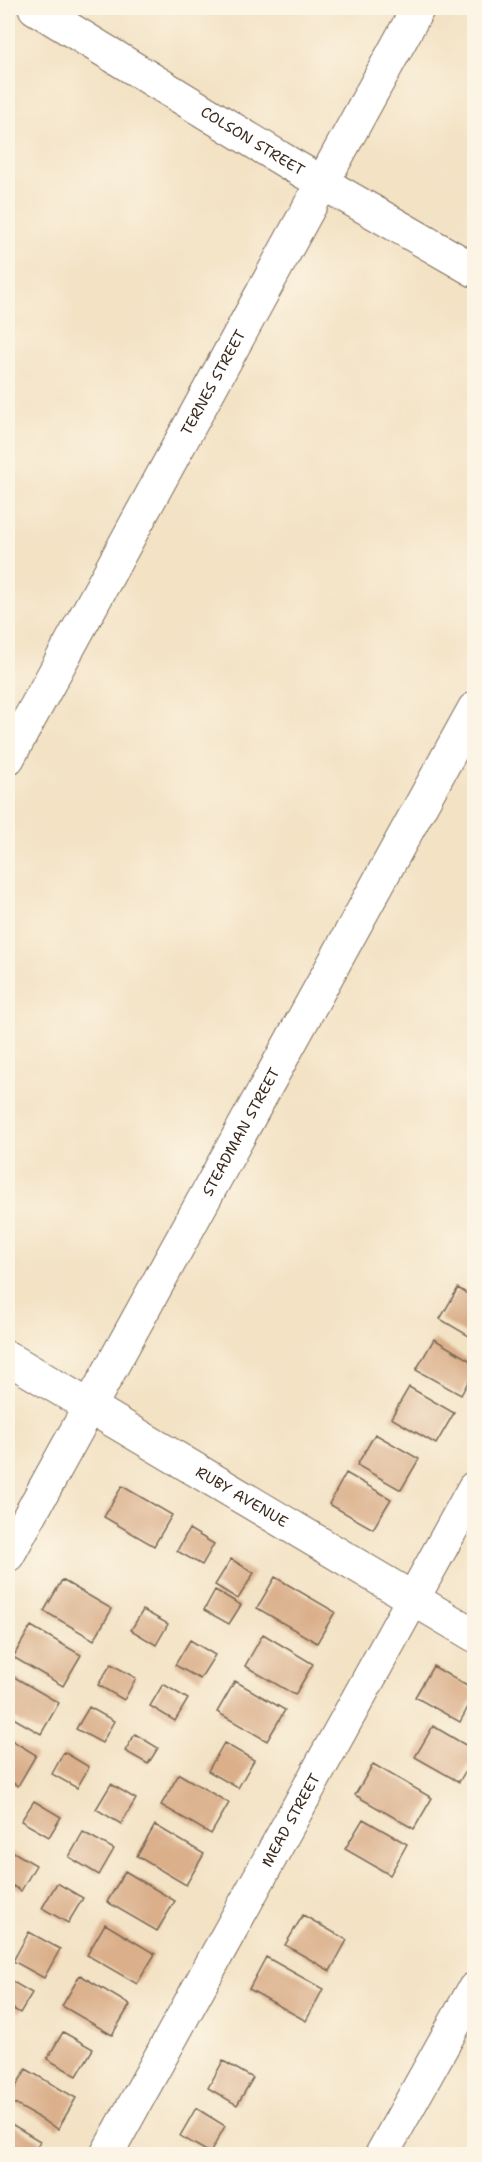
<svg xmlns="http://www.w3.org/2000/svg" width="482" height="2162" font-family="'Shantell Sans',sans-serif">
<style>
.building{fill:#daaf8a}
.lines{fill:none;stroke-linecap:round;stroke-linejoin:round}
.minor-casing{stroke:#7b6a58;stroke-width:35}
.minor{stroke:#fff;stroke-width:33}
.labels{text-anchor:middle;stroke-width:5;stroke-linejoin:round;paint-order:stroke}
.street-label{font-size:15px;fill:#3b2a1e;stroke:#fcf5e5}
</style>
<rect width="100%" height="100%" fill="#fcf5e5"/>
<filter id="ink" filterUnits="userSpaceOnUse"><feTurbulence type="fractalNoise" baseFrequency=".0167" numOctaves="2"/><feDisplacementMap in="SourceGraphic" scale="12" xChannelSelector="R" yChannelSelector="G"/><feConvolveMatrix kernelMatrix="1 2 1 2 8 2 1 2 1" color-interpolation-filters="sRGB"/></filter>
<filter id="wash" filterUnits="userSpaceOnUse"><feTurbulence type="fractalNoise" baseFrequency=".008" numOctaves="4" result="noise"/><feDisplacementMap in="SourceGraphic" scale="24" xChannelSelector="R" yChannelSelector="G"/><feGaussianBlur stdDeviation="1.35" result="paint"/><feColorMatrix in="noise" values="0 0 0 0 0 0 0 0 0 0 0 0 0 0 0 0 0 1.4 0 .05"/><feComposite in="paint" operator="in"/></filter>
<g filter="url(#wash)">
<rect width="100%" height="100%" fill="#f3e2c4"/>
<g id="blocks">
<!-- building -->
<path class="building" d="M458,1288L474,1298V1339L440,1319Z
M434,1339L474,1363V1371L461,1395L416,1370Z
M409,1387L454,1413L436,1444L391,1418Z
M375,1434L419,1459L401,1490L357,1465Z
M346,1473L391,1499L373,1529L329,1504Z
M122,1486L172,1515L154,1546L104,1517Z
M189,1529L214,1544L202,1565L177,1551Z
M231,1559L254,1573L238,1599L215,1585Z
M275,1577L335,1612L317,1643L257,1608Z
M62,1580L112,1609L94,1640L44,1611Z
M215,1590L241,1605L229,1624L204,1610Z
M143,1610L168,1624L156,1645L131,1630Z
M31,1626L81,1655L63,1686L13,1657Z
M263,1634L313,1664L295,1695L245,1666Z
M190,1640L215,1655L200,1679L175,1665Z
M111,1664L136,1678L124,1700L98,1685Z
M433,1666L474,1690V1696L460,1722L415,1697Z
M9,1674L59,1703L41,1734L8,1715Z
M235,1681L285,1710L267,1741L217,1712Z
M163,1684L188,1699L175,1721L150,1706Z
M89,1707L114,1721L102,1743L76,1729Z
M433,1726L474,1750V1756L459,1782L415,1757Z
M135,1734L158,1748L148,1764L125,1751Z
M8,1738L36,1755L18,1786L8,1780Z
M224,1743L254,1760L238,1788L208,1771Z
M64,1752L89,1767L77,1788L52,1774Z
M373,1764L432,1798L414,1829L355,1795Z
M179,1774L229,1803L211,1834L161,1805Z
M111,1784L136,1799L121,1824L96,1809Z
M34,1801L61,1817L49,1837L21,1821Z
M363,1819L407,1844L390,1875L345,1849Z
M155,1825L204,1854L186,1885L137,1856Z
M83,1832L114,1849L99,1875L69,1857Z
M10,1850L36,1865L21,1891L8,1883Z
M125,1871L175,1901L157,1931L107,1902Z
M57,1883L83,1898L68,1923L42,1908Z
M303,1915L347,1940L330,1971L285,1945Z
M105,1924L155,1954L137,1984L87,1955Z
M29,1932L60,1949L44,1978L13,1961Z
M266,1957L323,1989L306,2021L249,1989Z
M80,1975L130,2005L112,2035L62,2006Z
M8,1979L32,1993L20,2013L8,2006Z
M63,2032L93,2049L77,2076L47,2059Z
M223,2061L253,2078L237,2105L208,2088Z
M26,2069L76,2098L58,2129L8,2100Z
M196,2108L225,2126L210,2153L180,2136Z
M8,2122L40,2141L33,2154H8Z"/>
</g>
</g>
<g filter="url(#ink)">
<use href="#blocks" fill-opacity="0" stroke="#7b6a58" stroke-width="1.5"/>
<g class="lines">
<defs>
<g id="minor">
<path id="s1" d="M35,8L290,164L474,270"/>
<path id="s2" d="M8,758L418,8"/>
<path id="s3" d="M8,1358L474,1635"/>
<path id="s4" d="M8,1555L474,709"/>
<path id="s5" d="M107,2154L474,1488"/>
<path d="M382,2154L474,1989"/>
</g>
</defs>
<!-- minor casing -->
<use href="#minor" class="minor-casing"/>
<!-- minor -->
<use href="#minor" class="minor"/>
</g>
</g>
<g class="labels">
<!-- street labels -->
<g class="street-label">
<text dy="5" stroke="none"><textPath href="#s1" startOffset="255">COLSON STREET</textPath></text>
<text dy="5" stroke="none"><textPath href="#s2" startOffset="428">TERNES STREET</textPath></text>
<text dy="5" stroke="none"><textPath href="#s4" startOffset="483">STEADMAN STREET</textPath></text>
<text dy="5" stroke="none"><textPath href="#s3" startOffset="272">RUBY AVENUE</textPath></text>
<text dy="5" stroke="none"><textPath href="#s5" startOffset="381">MEAD STREET</textPath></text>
</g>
</g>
<!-- margin -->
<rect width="482" height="2162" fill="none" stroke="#fcf5e5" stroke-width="30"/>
</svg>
